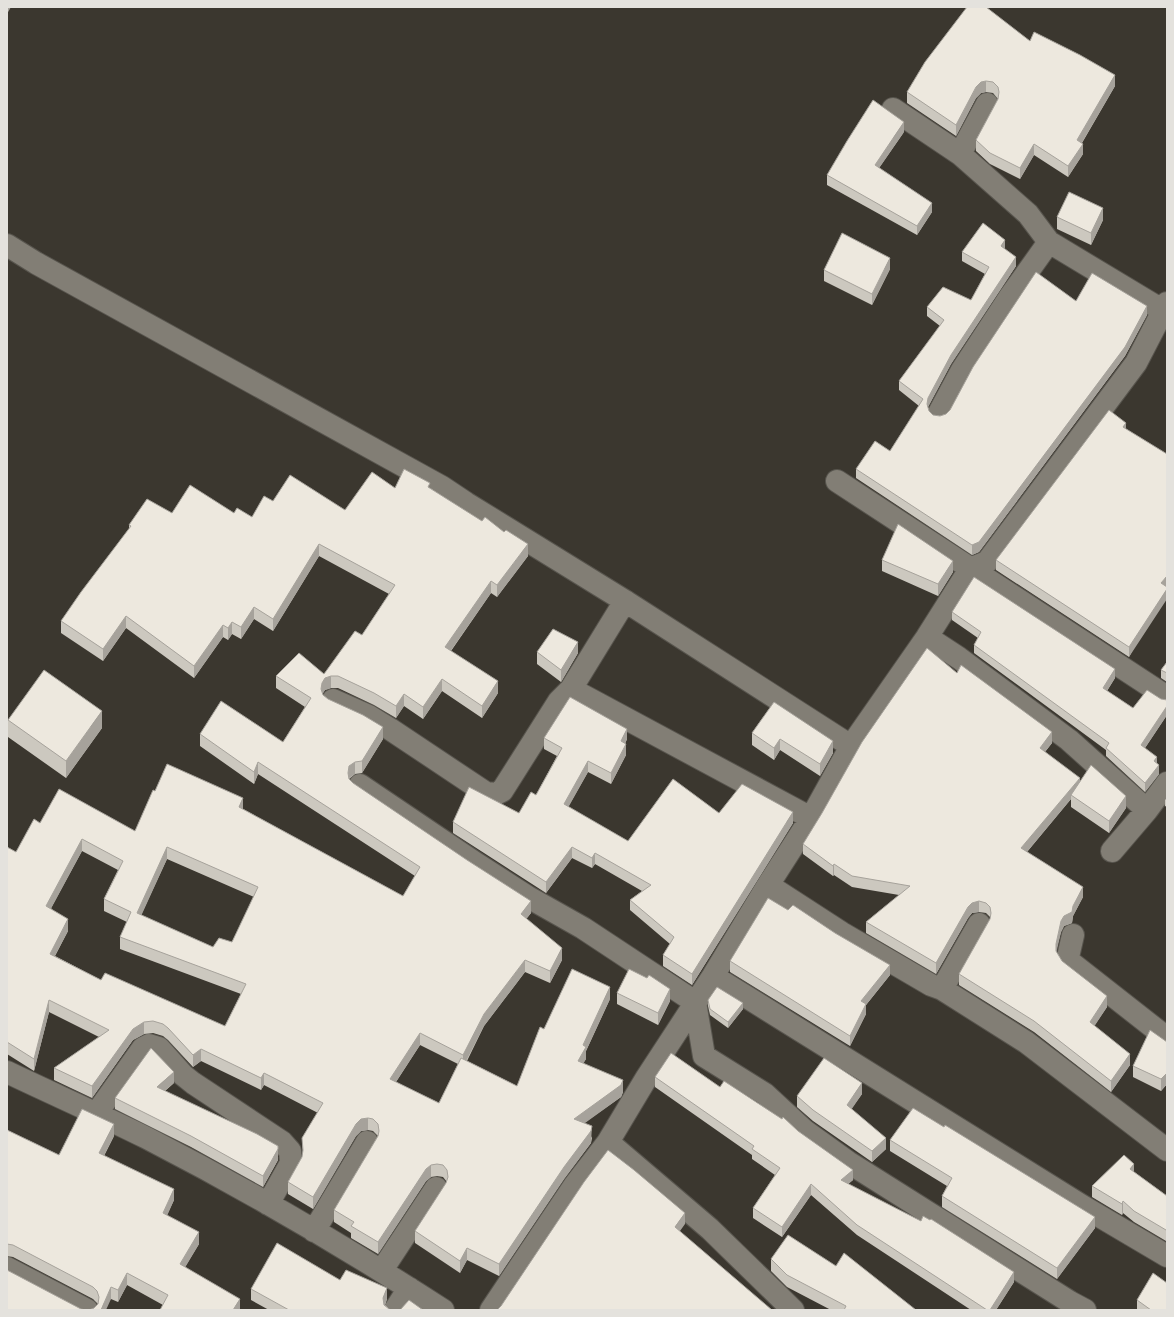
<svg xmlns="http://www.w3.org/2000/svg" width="1174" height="1317" font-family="'IBM Plex Sans',sans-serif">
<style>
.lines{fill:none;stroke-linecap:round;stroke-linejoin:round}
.minor-casing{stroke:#58554e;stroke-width:24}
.minor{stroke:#827e75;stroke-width:22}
.wall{fill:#ccc8bf;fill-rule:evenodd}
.shaded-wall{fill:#a6a29b}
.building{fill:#ede8de;stroke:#a6a29b;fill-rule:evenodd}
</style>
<rect width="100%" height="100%" fill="#3b372f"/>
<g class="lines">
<defs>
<path id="minor" d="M893,109L960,154L1028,214L1049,242L1167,313
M960,154L987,104
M7,245L36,263L442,487L466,503L625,601L851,746
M939,413L962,370L1009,298L1049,242
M837,481L1167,697
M927,637L959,658L1069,740L1147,810
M571,689L811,818
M333,700L369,716L390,729L486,793L496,794L502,791L559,701L571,689L625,601
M360,785L474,862L528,897L583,928L695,1002L704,1056L765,1094L805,1131L848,1162L1070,1302L1085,1310
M1112,851L1147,810L1167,783
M768,885L842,933L931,985L942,989L1026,1042L1167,1150
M1073,935L1068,957L1070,962L1167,1038
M713,976L1084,1207L1167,1256
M942,989L979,924
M7,1072C53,1094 101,1115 147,1138C248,1190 347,1248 443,1310
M96,1114L143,1048L149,1045L159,1048L183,1075L193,1083L282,1142L290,1151L291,1163L268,1204
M608,1142L710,1229L793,1310
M314,1231L367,1142
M7,1268L87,1310
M382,1270L436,1188
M395,1310L409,1288
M491,1310L574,1186L608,1142L647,1077L713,976L768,885L811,818L851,746L927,637L970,569L987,562L1136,363L1167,303"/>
</defs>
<!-- minor casing -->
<use href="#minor" class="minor-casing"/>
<!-- minor -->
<use href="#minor" class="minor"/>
</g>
<!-- wall -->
<path class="wall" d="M1030,41L1115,86L1082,143L1083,154L1068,177L1034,155L1020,179L990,164L976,151V140L998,99L993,93L986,92L981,93L976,98L956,136L907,103V92Z
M904,132L879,168L932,212L917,235L827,185V175Z
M1057,217L1103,220L1091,245L1057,229Z
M1005,249L1016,266L951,364L928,407L929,411L933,415L940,416L946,414L1076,301L1147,315L1125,356L979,552L972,555L856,478V469L890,451L919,406L899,390V381L940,326L927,316V307L971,300L985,274L962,261V252Z
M890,269L872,305L824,281V270Z
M1126,429L1167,587L1129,657L996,570V560Z
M395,488H430L528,556L497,597L491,593L451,651L498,693L482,718L442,691L423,719L404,706L396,718L374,705L338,688H331L325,690L322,694L323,695L328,699L383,739L362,773L355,774L349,779L353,783L531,913L526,919L562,960L550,983L525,972L484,1026L467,1061L517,1086L544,1029L610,999L586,1051V1059L583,1063L623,1092L621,1097L584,1123L592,1138L591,1143L564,1179L499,1276L467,1260L460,1273L415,1243V1231L447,1182L443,1177L437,1176L431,1177L426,1181L378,1254L351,1238V1233L334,1222V1210L378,1136L373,1131L368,1130L361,1131L356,1136L313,1209L288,1194V1182L302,1157L303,1154L302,1138L318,1113L264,1085L261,1090L201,1061L193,1067L168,1040L163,1036L153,1033L144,1034L133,1040L92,1098L54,1080V1068L99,1037L49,1012L34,1071L7,1054V847L16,852L40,823L135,831L155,791L243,809L403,896L415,876L258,774L254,784L200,746V734L283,742L305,707L276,688V676L324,674L362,635L389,594L319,556L273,631L254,619L241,639L232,634L228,640L223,637L194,678L126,628L103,661L61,633V621L129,529V525L172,513H234L252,517L273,501L345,510ZM82,851L118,870L104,899V911L127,922L120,937V949L241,994L225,1026L101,980L55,956L68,931L51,908ZM167,859L254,897L232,942L213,947L141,915ZM420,1045L458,1064L439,1103L396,1082Z
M882,560L953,572L938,596L882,571Z
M952,612L1115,678L1107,691L1133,708L1161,699L1167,700V715L1145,748L1157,763L1159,774L1145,792L1106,756V750L974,653V645L978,638L952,620Z
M537,652L578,653L561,682L537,664Z
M1167,662V682L1161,678V670Z
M957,673L1052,743L1045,752L1080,782L1126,808L1109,833L1071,807V799L1027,852L1083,897L1073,916L1072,923L1064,926L1061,932L1056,951L1062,961L1107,1007L1094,1026L1130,1065L1111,1092L1034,1032L959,985V974L990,919V917L986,913L979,912L972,913L968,918L936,974L866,933V922L899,895L852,887L834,875L833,876L803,854V844Z
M774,702L833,753L820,776L780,750L774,760L752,745V733Z
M8,720L102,728L66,778L8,737Z
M544,738L627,739L625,744L626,755L611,784L588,772L568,807L628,841L719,813L793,823L692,985L663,966V955L670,944L630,910V900L642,891L595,864L592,868L572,858L546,893L453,833V822L519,813L536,795L557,756L544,749Z
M1167,798V807L1165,806V800Z
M730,961L890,975L866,1005V1014L850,1046L730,972Z
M617,993L670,1001L658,1025L617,1004Z
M708,1000L743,1009L728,1028L710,1015L708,1006Z
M1167,1042V1084L1161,1091L1133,1077V1066Z
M655,1077L853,1180L848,1184L1014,1282L996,1310H971L857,1235L811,1195L782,1237L753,1218V1208L775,1175L752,1159V1155L655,1087Z
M174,1083L165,1091L278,1160L263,1187L191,1147L115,1109V1098Z
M862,1094L851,1109L886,1149L872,1162L813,1121L797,1107V1096Z
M944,1127L1095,1228L1057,1279L942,1207V1196L947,1186L890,1151V1140Z
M7,1130L59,1155L114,1136L104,1156L174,1200L167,1215L199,1244L185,1267L240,1310L163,1305L127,1285L118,1302L111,1299L94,1308L98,1304L93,1299L13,1257L7,1256Z
M1134,1172L1167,1196V1240L1166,1241L1134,1222L1123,1213L1122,1215L1092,1197V1186Z
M771,1259L836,1266L916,1310H831L787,1287L771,1271Z
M340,1280L387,1299L385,1305L389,1309L391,1310H269L251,1300V1289Z
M1137,1300L1167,1310H1137Z"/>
<!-- shaded-wall -->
<path class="shaded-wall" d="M7,7H11L7,14Z
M1115,75V86L1077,151V140Z
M986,81V92L981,93L976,98L956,136V125L976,87L981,82Z
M904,122V132L875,174V165Z
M1034,144V155L1020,179V168Z
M1083,144V154L1068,177V166Z
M932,203V212L917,235V226Z
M1103,208V220L1091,245V233Z
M1005,240V249L1001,246Z
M1016,257V266L951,364L928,407L927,414V404L928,398L951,355Z
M890,258V269L872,305V294Z
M1147,306V315L1125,356L979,552L972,555V545Z
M1126,423V434L1123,427Z
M319,544V556L273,631V619Z
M528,544V556L497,597V585Z
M953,561V572L938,596V584Z
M1167,576V587L1161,594V583Z
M491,581V593L445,659V647Z
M1167,589V599L1129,657V647Z
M254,607V619L241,639V627Z
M126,616V628L103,661V649Z
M232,622V634L228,640V628Z
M223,625V637L194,678V666Z
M578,642V653L561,682V670Z
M1115,669V678L1103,697V688Z
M331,676V688L325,690L322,695L321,689L322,683L325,678Z
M442,679V691L423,719V707Z
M498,681V693L482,718V706Z
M404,694V706L396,718V706Z
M1167,706V715L1141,754V745Z
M102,711V728L66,778V761Z
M383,727V739L362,773V761Z
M627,729V739L621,752V741Z
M1052,732V743L1040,758V748Z
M780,739V750L774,760V748Z
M833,741V753L820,776V764Z
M626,744V755L611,784V773Z
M1157,757V766L1154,761Z
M588,761V772L564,815V804Z
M258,762V774L254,784V772Z
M355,762V774L349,778L348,785V773L349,766Z
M1159,765V774L1145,792V783Z
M1080,778V789L1071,795V799L1021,859V848Z
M1126,796V808L1109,833V821Z
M243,798V810L239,807Z
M793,812V823L692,985V974Z
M82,839V851L46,918V906Z
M167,847V859L137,925V913Z
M572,847V858L546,893V882Z
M595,853V864L592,868V858Z
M834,864V875L833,876V866Z
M1083,887V897L1073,916L1072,923L1064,926L1061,932L1056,954V944L1061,921L1064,916L1073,906Z
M531,901V913L521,926V914Z
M979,901V912L972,913L968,918L936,974V963L968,907L972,903Z
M68,919V931L50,965V954Z
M562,948V960L550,983V971Z
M525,960V972L484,1026L463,1067V1055L484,1014Z
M890,965V975L866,1005V1014L850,1046V1036L861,1001Z
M610,987V999L586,1051V1059L578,1073V1061L583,1045Z
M670,989V1001L658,1025V1013Z
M1107,996V1007L1090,1033V1022Z
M49,1000V1012L34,1071V1059Z
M743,1003V1009L728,1028V1022Z
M144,1022V1034L133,1040L92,1098V1086L133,1029Z
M420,1033V1045L390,1091V1079Z
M201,1049V1061L193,1067V1055Z
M1130,1054V1065L1111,1092V1081Z
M174,1072V1083L157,1097V1087Z
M264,1073V1085L261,1090V1078Z
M1167,1073V1084L1161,1091V1079Z
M623,1080V1092L621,1097L574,1131V1119Z
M862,1083V1094L847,1116V1105Z
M368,1118V1130L361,1131L356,1136L313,1209V1197L356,1124L361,1119Z
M114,1124V1136L99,1165V1153Z
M592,1126L591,1143L564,1179L499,1276V1264L564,1167Z
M886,1138V1149L872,1162V1151Z
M278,1149V1160L263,1187V1176Z
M1134,1164V1176L1130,1169Z
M431,1165V1177L426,1181L378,1254V1242L426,1169Z
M853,1170V1180L841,1190V1180Z
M811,1184V1195L782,1237V1227Z
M174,1189V1200L163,1225V1213Z
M1123,1201V1213L1122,1215V1204Z
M685,1213V1224L675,1238V1227Z
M1095,1217V1228L1057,1279V1268Z
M1167,1229V1240L1166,1241V1230Z
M199,1232V1244L180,1276V1264Z
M467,1248V1260L460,1273V1261Z
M1014,1272V1282L996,1310H990Z
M127,1273V1285L118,1302V1290Z
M111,1287V1299L106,1310H101Z
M387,1288V1299L383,1310V1298Z
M240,1299V1310H233Z"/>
<!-- building -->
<path class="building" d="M967,7H986L1030,41L1034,32L1080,55L1115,75L1077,140L1083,144L1068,166L1034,144L1020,168L990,153L976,140L998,99L999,92L998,87L993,82L986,81L981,82L976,87L956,125L907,92L925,62Z
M873,100L904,122L875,165L932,203L917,226L827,175L847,141Z
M1069,192L1103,208L1091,233L1057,217Z
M983,223L1005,240L1001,246L1016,257L951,355L928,398L927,404L929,411L933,415L940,416L946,414L950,410L973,367L1036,272L1076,301L1092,273L1147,306L1125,347L979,542L972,545L856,469L875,441L890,451L923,399L899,381L944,320L927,307L943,287L971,300L989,267L962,252Z
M842,233L890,258L872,294L824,270Z
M1109,410L1126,423L1123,427L1167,454V576L1161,583L1167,587V589L1129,647L996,560Z
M404,469L430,483L428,487L482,521L485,517L504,532L506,530L528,544L497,585L491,581L445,647L498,681L482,706L442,679L423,707L404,694L396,706L374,693L338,676H331L325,678L322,683L321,689L323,695L328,699L363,715L383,727L362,761L355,762L349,766L348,773L349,779L353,783L467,860L531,901L521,914L562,948L550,971L525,960L484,1014L463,1055L420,1033L390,1079L439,1103L461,1058L517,1086L540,1027L544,1029L572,969L610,987L583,1045L586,1047L578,1061L623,1080L621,1085L574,1119L592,1126L591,1131L564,1167L499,1264L467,1248L460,1261L415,1231L446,1183L448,1177L447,1170L443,1165L437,1164L431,1165L426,1169L378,1242L351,1226L354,1222L334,1210L378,1136L379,1131L378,1124L373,1119L368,1118L361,1119L356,1124L313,1197L288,1182L302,1157L303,1150L302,1138L323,1103L264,1073L261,1078L201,1049L193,1055L168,1028L163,1024L153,1021L144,1022L133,1029L92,1086L54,1068L109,1030L49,1000L34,1059L7,1042V847L16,852L34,819L40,823L59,789L135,831L153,790L155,791L167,764L243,798L239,807L403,896L420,867L258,762L254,772L200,734L221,701L283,742L311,698L276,676L299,653L324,674L355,631L362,635L395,585L319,544L273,619L254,607L241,627L232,622L228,628L223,625L194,666L126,616L103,649L61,621L81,592L131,526L129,525L147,499L172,513L190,485L234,513L237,508L252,517L264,496L273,501L290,475L345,510L372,472L395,488ZM82,839L123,861L104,899L131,912L120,937L246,984L225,1026L105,973L101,980L50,954L68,919L46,906ZM167,847L258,887L232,942L219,938L213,947L137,913Z
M898,524L953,561L938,584L882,560Z
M974,577L1115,669L1103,688L1133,708L1147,690L1161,699L1167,700V706L1141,745L1157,757L1154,761L1159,765L1145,783L1106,748L1109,743L974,645L981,632L952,612Z
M553,629L578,642L561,670L537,652Z
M927,648L957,673L961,665L1052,732L1040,748L1080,778L1021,848L1083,887L1073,906L1072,912L1064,916L1061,921L1056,944V951L1062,961L1107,996L1090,1022L1130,1054L1111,1081L1034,1021L959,974L990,919L991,913L990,907L986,903L979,901L972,903L968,907L936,963L866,922L910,886L852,876L834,864L833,866L803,844L822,813L862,742Z
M1167,662V673L1161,670Z
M44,670L102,711L66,761L8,720Z
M570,697L627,729L621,741L626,744L611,773L588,761L564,804L628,841L673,779L719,813L742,784L793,812L692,974L663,955L674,937L630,900L651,885L595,853L592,858L572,847L546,882L453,822L469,787L519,813L531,792L536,795L562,748L544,738Z
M774,702L833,741L820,764L780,739L774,748L752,733Z
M1091,765L1126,796L1109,821L1071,795Z
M768,898L788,910L793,905L835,933L890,965L861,1001L866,1004L850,1036L730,961Z
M629,969L647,978L649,975L670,989L658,1013L617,993Z
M717,987L743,1003L728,1022L710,1009L708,1000Z
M1150,1030L1167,1042V1073L1161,1079L1133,1066Z
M151,1048L174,1072L157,1087L257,1134L278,1146V1149L263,1176L191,1136L115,1098Z
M671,1053L720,1087L724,1081L782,1119L783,1117L798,1131L853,1170L841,1180L921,1221L923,1216L930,1220L931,1219L1014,1272L990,1310H987L857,1225L811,1184L782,1227L753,1208L780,1168L752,1149L754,1146L655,1077Z
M824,1058L862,1083L847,1105L886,1138L872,1151L813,1110L797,1096Z
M913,1108L944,1127L945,1125L1095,1217L1057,1268L942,1196L952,1178L890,1140Z
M82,1109L114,1124L99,1153L174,1189L163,1213L199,1232L180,1264L240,1299L233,1310H160L168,1295L127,1273L118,1290L111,1287L101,1310H89L94,1308L98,1304L99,1297L97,1291L93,1287L13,1245L7,1244V1130L59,1155Z
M608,1150L634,1170L685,1213L675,1227L772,1310H495H497L501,1306L584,1182Z
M1124,1155L1134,1164L1130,1169L1167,1196V1229L1166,1230L1134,1211L1123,1201L1122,1204L1092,1186Z
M788,1235L836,1266L844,1253L916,1310H844L846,1306L787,1275L771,1259Z
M277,1243L340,1280L346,1270L387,1288L383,1298L384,1305L389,1309L391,1310H289L251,1289Z
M7,1270L81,1309L86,1310H7Z
M1153,1273L1167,1283V1310H1151L1137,1300Z
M409,1300L423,1310H399H400Z"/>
<!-- border -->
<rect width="1174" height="1317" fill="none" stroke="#e4e2dd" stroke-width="16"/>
</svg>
